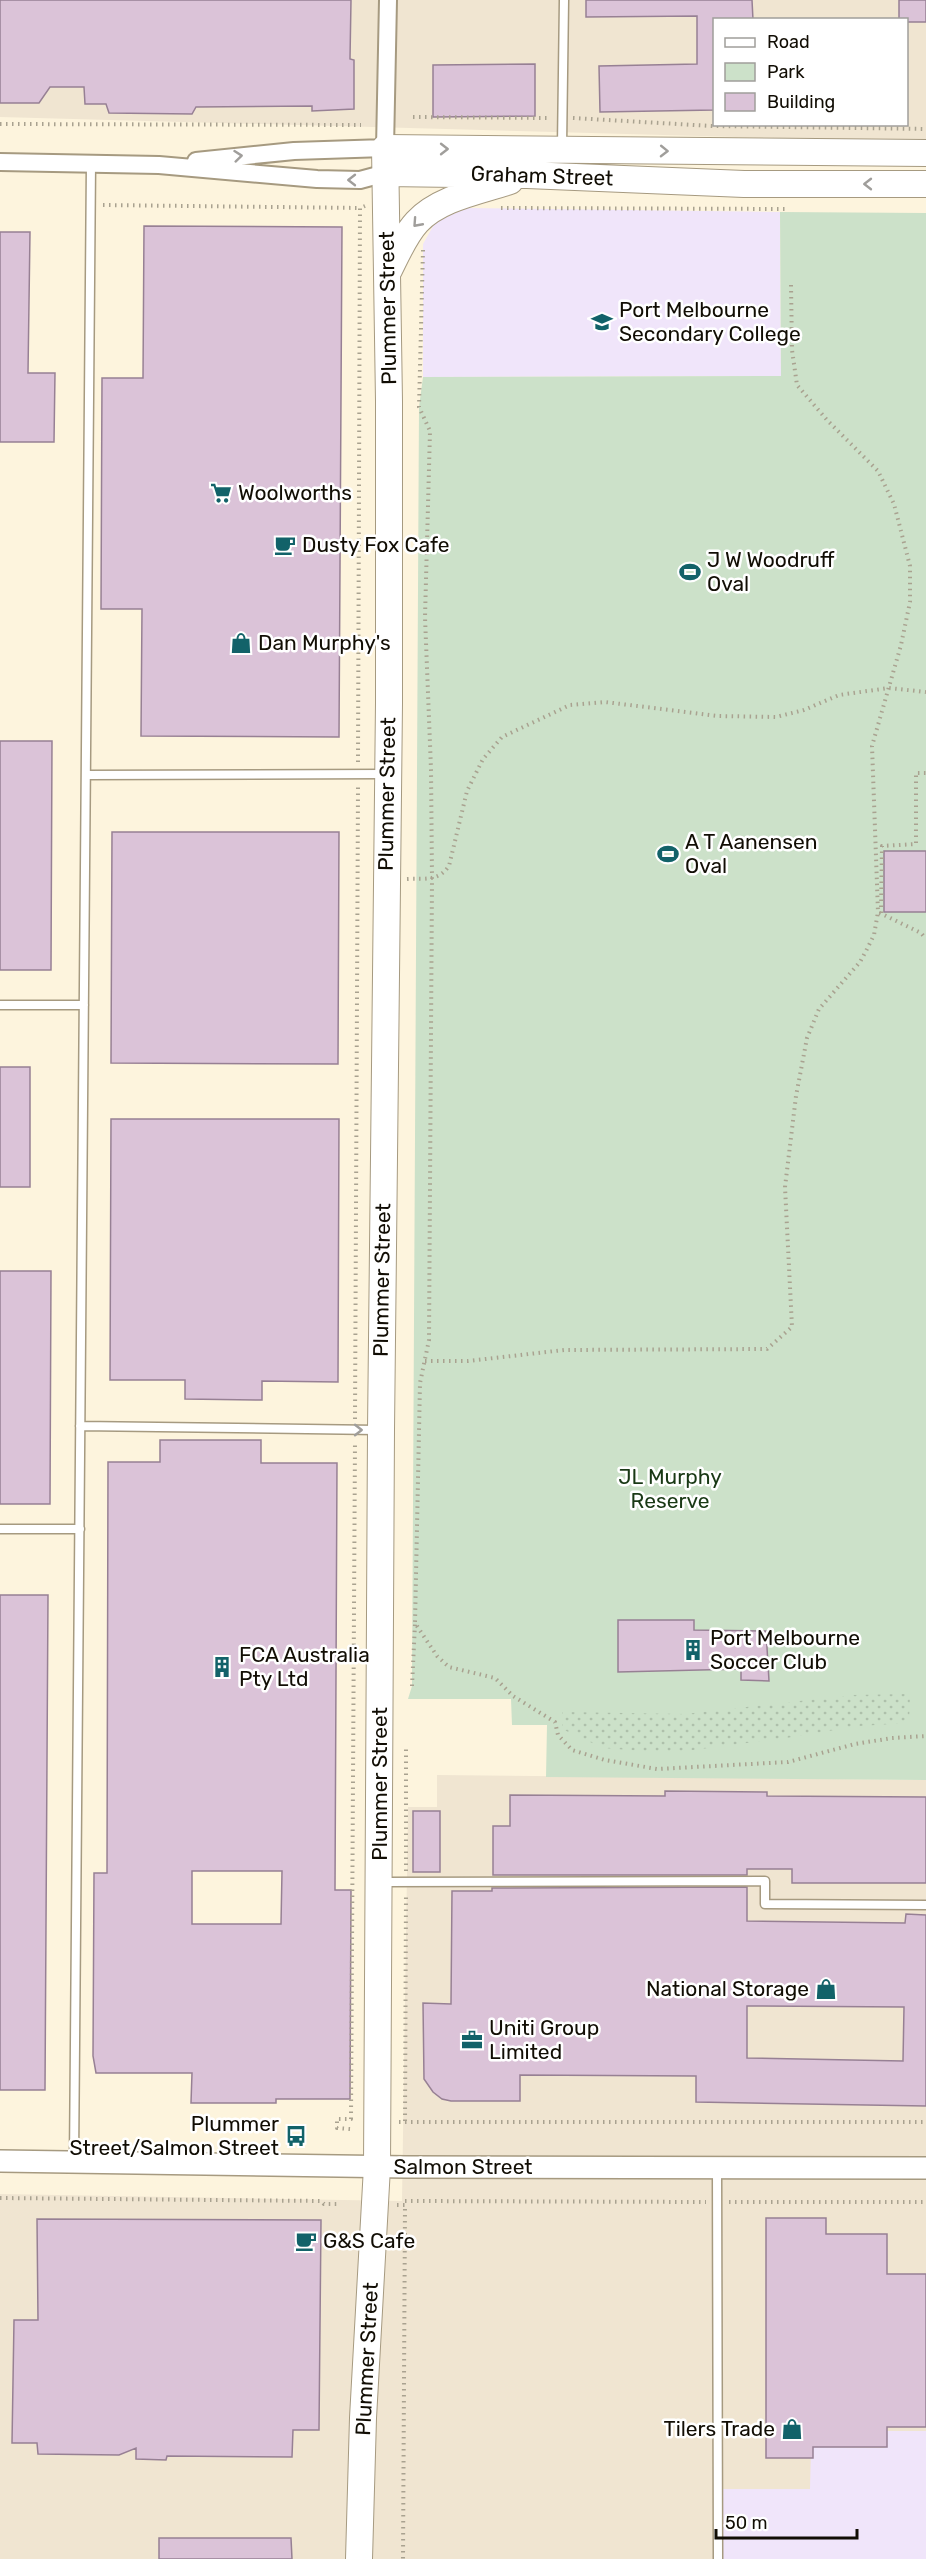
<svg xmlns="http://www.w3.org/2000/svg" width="926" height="2559" font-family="Rubik,sans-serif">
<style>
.commercial{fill:#f0e5d1;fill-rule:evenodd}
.education{fill:#f0e5fa}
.park{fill:#cce1c9}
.garden{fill:url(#garden-dots)}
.building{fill:#dbc3d8;stroke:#978094;stroke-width:1.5;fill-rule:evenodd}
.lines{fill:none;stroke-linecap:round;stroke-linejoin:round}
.service-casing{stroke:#a69a80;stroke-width:11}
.minor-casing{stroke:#a69a80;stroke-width:20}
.tertiary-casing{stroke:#a69a80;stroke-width:24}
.primary-casing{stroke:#a69a80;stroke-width:28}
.path{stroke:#a9a290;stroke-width:4;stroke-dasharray:1.5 4.5;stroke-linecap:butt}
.service{stroke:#fff;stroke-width:8}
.minor{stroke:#fff;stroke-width:16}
.tertiary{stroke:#fff;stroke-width:21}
.primary{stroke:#fff;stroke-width:26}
.oneway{stroke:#a09e9b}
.labels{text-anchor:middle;stroke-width:5;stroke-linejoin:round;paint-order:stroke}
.street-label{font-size:21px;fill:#110d04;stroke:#fff}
.poi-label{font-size:21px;fill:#110d04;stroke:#fff;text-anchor:start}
.park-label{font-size:21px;fill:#193915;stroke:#fff}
</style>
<defs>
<pattern id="garden-dots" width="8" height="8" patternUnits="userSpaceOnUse" patternTransform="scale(1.5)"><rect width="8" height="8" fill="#cce1c9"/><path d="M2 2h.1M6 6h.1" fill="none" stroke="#aec0ab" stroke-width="1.8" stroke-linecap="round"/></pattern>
</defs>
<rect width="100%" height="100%" fill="#fdf4dd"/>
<!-- commercial -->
<path class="commercial" d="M0,0H926V142L0,117ZM714,20H906V124H714Z
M437,1775L926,1780V2559H0V2194L402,2201L408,1807H437Z"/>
<!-- education -->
<path class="education" d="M467,208L780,212L781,376L423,377V244L436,221Z
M885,2431H926V2559H716V2489H810L811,2447L885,2448Z"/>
<!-- park -->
<path class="park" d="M780,212L926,213V1780L546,1777L547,1725H512L511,1699H408L412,1686L419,407L423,377L781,376Z"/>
<!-- garden -->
<path class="garden" d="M910,1694L909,1723L859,1726L786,1738L670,1753L603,1748L562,1729V1712L685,1714L853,1695Z"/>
<!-- building -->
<path class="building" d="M0,0H351L350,59L354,60V109L312,111V106L196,107L192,114L109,113L106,104H85L84,87H50L39,103H0Z
M586,0H752L753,20H714V110L600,112L599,66L697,64V16L586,17Z
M899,0H926V22H906V20H899Z
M535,64V116L433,117V65Z
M144,226L342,227L339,737L141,736L142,609H101L102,378H143Z
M0,232H30L28,373H55L54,442H0Z
M0,741H52L51,970H0Z
M112,832H339L338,1064L111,1063Z
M884,851H926V912H884Z
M0,1067H30V1187H0Z
M111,1119H339L338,1382L262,1381V1400L185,1399V1380H110Z
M0,1271H51L50,1504H0Z
M160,1440H261V1463H337L335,1890H351L350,2099H276V2103H191L192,2073H96L93,2056L94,1873H107L108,1462H160ZM192,1871H282L281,1924H192Z
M0,1595H48L45,2090H0Z
M618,1620H694V1630L766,1631L769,1681L741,1680V1669L618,1672Z
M665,1791L767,1792V1796L926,1797V1883H792V1869H747V1875H493V1826H510V1795L665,1796Z
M413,1811H440V1872H413Z
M747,1887V1921L905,1923L906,1914L926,1915V2106L696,2102V2076L520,2075V2101H451L442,2099L433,2092L424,2079L423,2003L451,2004L452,1891H492V1888ZM747,2006L904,2007L903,2061L747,2058Z
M766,2218H826V2234H887V2274H926V2427H887V2447H813V2458H766Z
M37,2219L321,2220L319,2430H293L292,2457L167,2456L166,2460L136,2459V2448L119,2455L38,2454L37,2443H12L14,2320H38Z
M159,2538H291L292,2559H159Z"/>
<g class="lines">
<defs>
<path id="service" d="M562,146L564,0
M86,775L385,774
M0,1005H84
M80,1426L377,1430
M0,1529H80
M380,1882L765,1881V1904L926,1905
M74,2161L91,163
M717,2168L718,2559"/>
<path id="minor" d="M196,161L294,151L385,148L388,0
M0,162L159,165L317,179L360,180L386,173"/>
<path id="tertiary" d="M0,2161L406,2167L926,2168"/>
<path id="primary" d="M386,173L527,175L744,184H926
M389,270C397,254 405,235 417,222C439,198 480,191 510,181
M359,2559L363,2418L377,2167L381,1430L389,703V401L385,148L926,153"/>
</defs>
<!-- service casing -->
<use href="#service" class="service-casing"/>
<!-- minor casing -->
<use href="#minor" class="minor-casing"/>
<!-- tertiary casing -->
<use href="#tertiary" class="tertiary-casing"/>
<!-- primary casing -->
<use href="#primary" class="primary-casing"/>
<!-- path -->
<path class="path" d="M413,117L550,118
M573,118L712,126L926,129
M0,124L361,125
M103,205L360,208
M501,208L788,209
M423,250L419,407L430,431L425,617L431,769L432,878L429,1340L420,1383L415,1623L437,1656L449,1667L495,1678L513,1696L555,1722L558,1735L572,1750L605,1760L657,1769L788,1762L855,1744L892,1738L926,1736
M791,285L792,350L797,385L827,420L878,471L894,504L910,566V602L901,645L872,746L878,912L921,933L926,939
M358,762L360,208L365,206
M407,879C424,878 438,882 449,866L467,791L483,759L502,737L570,705L605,702L718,716L776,717L804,710L839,695L889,688L926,692
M881,913L882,846L916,844V773H926
M425,1361H468L564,1350L767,1349L792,1327L785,1187L796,1096L807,1038L819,1009L860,962L867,949L874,935L878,912
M355,1419L358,787
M412,1686L415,1624
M406,1871V1746
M405,2121L406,1894
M399,2122H926
M350,2129L337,2128V2119H351L355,1441
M0,2198L321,2201L324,2204H338
M405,2201L706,2202
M729,2202H926
M397,2205H405L403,2559"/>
<!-- service -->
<use href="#service" class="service"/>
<!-- minor -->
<use href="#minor" class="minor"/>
<!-- tertiary -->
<use href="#tertiary" class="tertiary"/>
<!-- primary -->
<use href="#primary" class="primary"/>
</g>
<!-- one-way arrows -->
<defs><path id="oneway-chevron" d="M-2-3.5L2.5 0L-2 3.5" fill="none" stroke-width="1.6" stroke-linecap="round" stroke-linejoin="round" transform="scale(1.5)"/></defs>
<g class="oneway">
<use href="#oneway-chevron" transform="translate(444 149)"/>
<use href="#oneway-chevron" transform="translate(664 151) rotate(1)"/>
<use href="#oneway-chevron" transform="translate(238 156) rotate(-6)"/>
<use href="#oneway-chevron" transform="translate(352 180) rotate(180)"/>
<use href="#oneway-chevron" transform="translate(868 184) rotate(180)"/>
<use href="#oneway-chevron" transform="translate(417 223) rotate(132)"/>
<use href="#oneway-chevron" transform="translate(358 1430)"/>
</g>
<!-- icons -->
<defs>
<symbol id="school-bare" viewBox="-9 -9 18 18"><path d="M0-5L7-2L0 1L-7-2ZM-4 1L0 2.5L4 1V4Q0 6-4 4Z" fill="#126269" stroke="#fff" stroke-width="2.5" paint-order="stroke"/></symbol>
<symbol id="supermarket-bare" viewBox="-9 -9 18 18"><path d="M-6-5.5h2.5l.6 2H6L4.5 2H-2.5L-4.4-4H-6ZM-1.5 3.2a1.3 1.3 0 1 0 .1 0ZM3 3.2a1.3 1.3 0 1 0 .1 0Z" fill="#126269" stroke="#fff" stroke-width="2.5" paint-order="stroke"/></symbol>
<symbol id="cafe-bare" viewBox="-9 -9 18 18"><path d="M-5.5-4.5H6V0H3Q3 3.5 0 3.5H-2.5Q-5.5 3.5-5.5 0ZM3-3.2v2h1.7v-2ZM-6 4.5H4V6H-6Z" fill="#126269" stroke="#fff" stroke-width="2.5" paint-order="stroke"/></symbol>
<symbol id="stadium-bare" viewBox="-9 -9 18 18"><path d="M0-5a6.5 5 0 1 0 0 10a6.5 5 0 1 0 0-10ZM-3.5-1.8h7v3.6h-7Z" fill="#126269" stroke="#fff" stroke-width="2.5" paint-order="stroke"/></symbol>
<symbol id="shop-bare" viewBox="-9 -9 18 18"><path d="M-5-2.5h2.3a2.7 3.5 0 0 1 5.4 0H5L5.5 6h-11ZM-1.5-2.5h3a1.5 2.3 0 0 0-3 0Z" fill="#126269" stroke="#fff" stroke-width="2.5" paint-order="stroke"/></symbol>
<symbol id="building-bare" viewBox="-9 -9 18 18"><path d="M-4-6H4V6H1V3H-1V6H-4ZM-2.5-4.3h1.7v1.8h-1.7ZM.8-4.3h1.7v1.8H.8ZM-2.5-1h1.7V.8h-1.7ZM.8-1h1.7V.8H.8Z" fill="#126269" stroke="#fff" stroke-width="2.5" paint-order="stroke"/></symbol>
<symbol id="office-bare" viewBox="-9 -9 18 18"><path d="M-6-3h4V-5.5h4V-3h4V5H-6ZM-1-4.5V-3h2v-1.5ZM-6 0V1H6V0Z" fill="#126269" stroke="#fff" stroke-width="2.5" paint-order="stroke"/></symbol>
<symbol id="bus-bare" viewBox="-9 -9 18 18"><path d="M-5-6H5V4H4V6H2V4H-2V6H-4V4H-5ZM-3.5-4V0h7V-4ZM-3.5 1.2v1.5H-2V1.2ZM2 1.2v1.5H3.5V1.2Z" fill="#126269" stroke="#fff" stroke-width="2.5" paint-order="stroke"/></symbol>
</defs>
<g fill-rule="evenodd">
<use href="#school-bare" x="587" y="307" width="30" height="30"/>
<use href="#supermarket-bare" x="206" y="478" width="30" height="30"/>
<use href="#cafe-bare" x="270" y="530" width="30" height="30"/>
<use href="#stadium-bare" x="675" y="557" width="30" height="30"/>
<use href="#shop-bare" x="226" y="628" width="30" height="30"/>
<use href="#stadium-bare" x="653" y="839" width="30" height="30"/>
<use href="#building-bare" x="678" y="1635" width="30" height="30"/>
<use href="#building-bare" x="207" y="1652" width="30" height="30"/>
<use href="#shop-bare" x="811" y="1974" width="30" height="30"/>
<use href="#office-bare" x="457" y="2025" width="30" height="30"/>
<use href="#bus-bare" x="281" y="2121" width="30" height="30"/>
<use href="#cafe-bare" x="291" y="2226" width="30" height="30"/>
<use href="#shop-bare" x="777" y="2414" width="30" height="30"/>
</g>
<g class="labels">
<!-- street labels -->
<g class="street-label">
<text transform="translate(542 176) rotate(2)" y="7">Graham Street</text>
<text transform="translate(388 308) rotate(-91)" y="7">Plummer Street</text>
<text transform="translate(387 794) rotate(-89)" y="7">Plummer Street</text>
<text transform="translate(382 1280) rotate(-89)" y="7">Plummer Street</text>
<text transform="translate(380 1784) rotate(-90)" y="7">Plummer Street</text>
<text x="463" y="2174">Salmon Street</text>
<text transform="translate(367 2359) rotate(-87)" y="7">Plummer Street</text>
</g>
<!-- poi labels -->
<g class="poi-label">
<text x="619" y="317">Port Melbourne<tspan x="619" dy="24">Secondary College</tspan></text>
<text x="238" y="500">Woolworths</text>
<text x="302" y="552">Dusty Fox Cafe</text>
<text x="707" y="567">J W Woodruff<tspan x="707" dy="24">Oval</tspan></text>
<text x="258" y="650">Dan Murphy's</text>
<text x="685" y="849">A T Aanensen<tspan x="685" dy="24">Oval</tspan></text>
<text x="710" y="1645">Port Melbourne<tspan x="710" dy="24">Soccer Club</tspan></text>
<text x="239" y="1662">FCA Australia<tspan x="239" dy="24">Pty Ltd</tspan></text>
<text x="809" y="1996" text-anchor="end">National Storage</text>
<text x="489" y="2035">Uniti Group<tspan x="489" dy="24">Limited</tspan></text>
<text x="279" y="2131" text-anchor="end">Plummer<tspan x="279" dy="24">Street/Salmon Street</tspan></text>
<text x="323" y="2248">G&amp;S Cafe</text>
<text x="775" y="2436" text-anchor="end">Tilers Trade</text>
</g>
<!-- park labels -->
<g class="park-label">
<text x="670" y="1484">JL Murphy<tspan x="670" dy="24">Reserve</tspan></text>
</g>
</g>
<!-- legend -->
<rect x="713" y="18" width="195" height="108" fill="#ffffff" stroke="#a09e9b" stroke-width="1.5"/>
<rect x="725" y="38" width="30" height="9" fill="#ffffff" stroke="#a09e9b" stroke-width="1.5"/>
<text x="767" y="48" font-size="18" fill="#110d04">Road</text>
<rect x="725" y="63" width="30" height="18" fill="#cce1c9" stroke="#a09e9b" stroke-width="1.5"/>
<text x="767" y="78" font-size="18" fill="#110d04">Park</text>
<rect x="725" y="93" width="30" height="18" fill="#dbc3d8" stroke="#a09e9b" stroke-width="1.5"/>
<text x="767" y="108" font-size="18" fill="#110d04">Building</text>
<!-- scale -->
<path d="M716 2529v9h141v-9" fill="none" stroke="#110d04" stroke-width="3"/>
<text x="725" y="2529" font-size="18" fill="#110d04" stroke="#ffffff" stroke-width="4.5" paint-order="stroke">50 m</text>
</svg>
